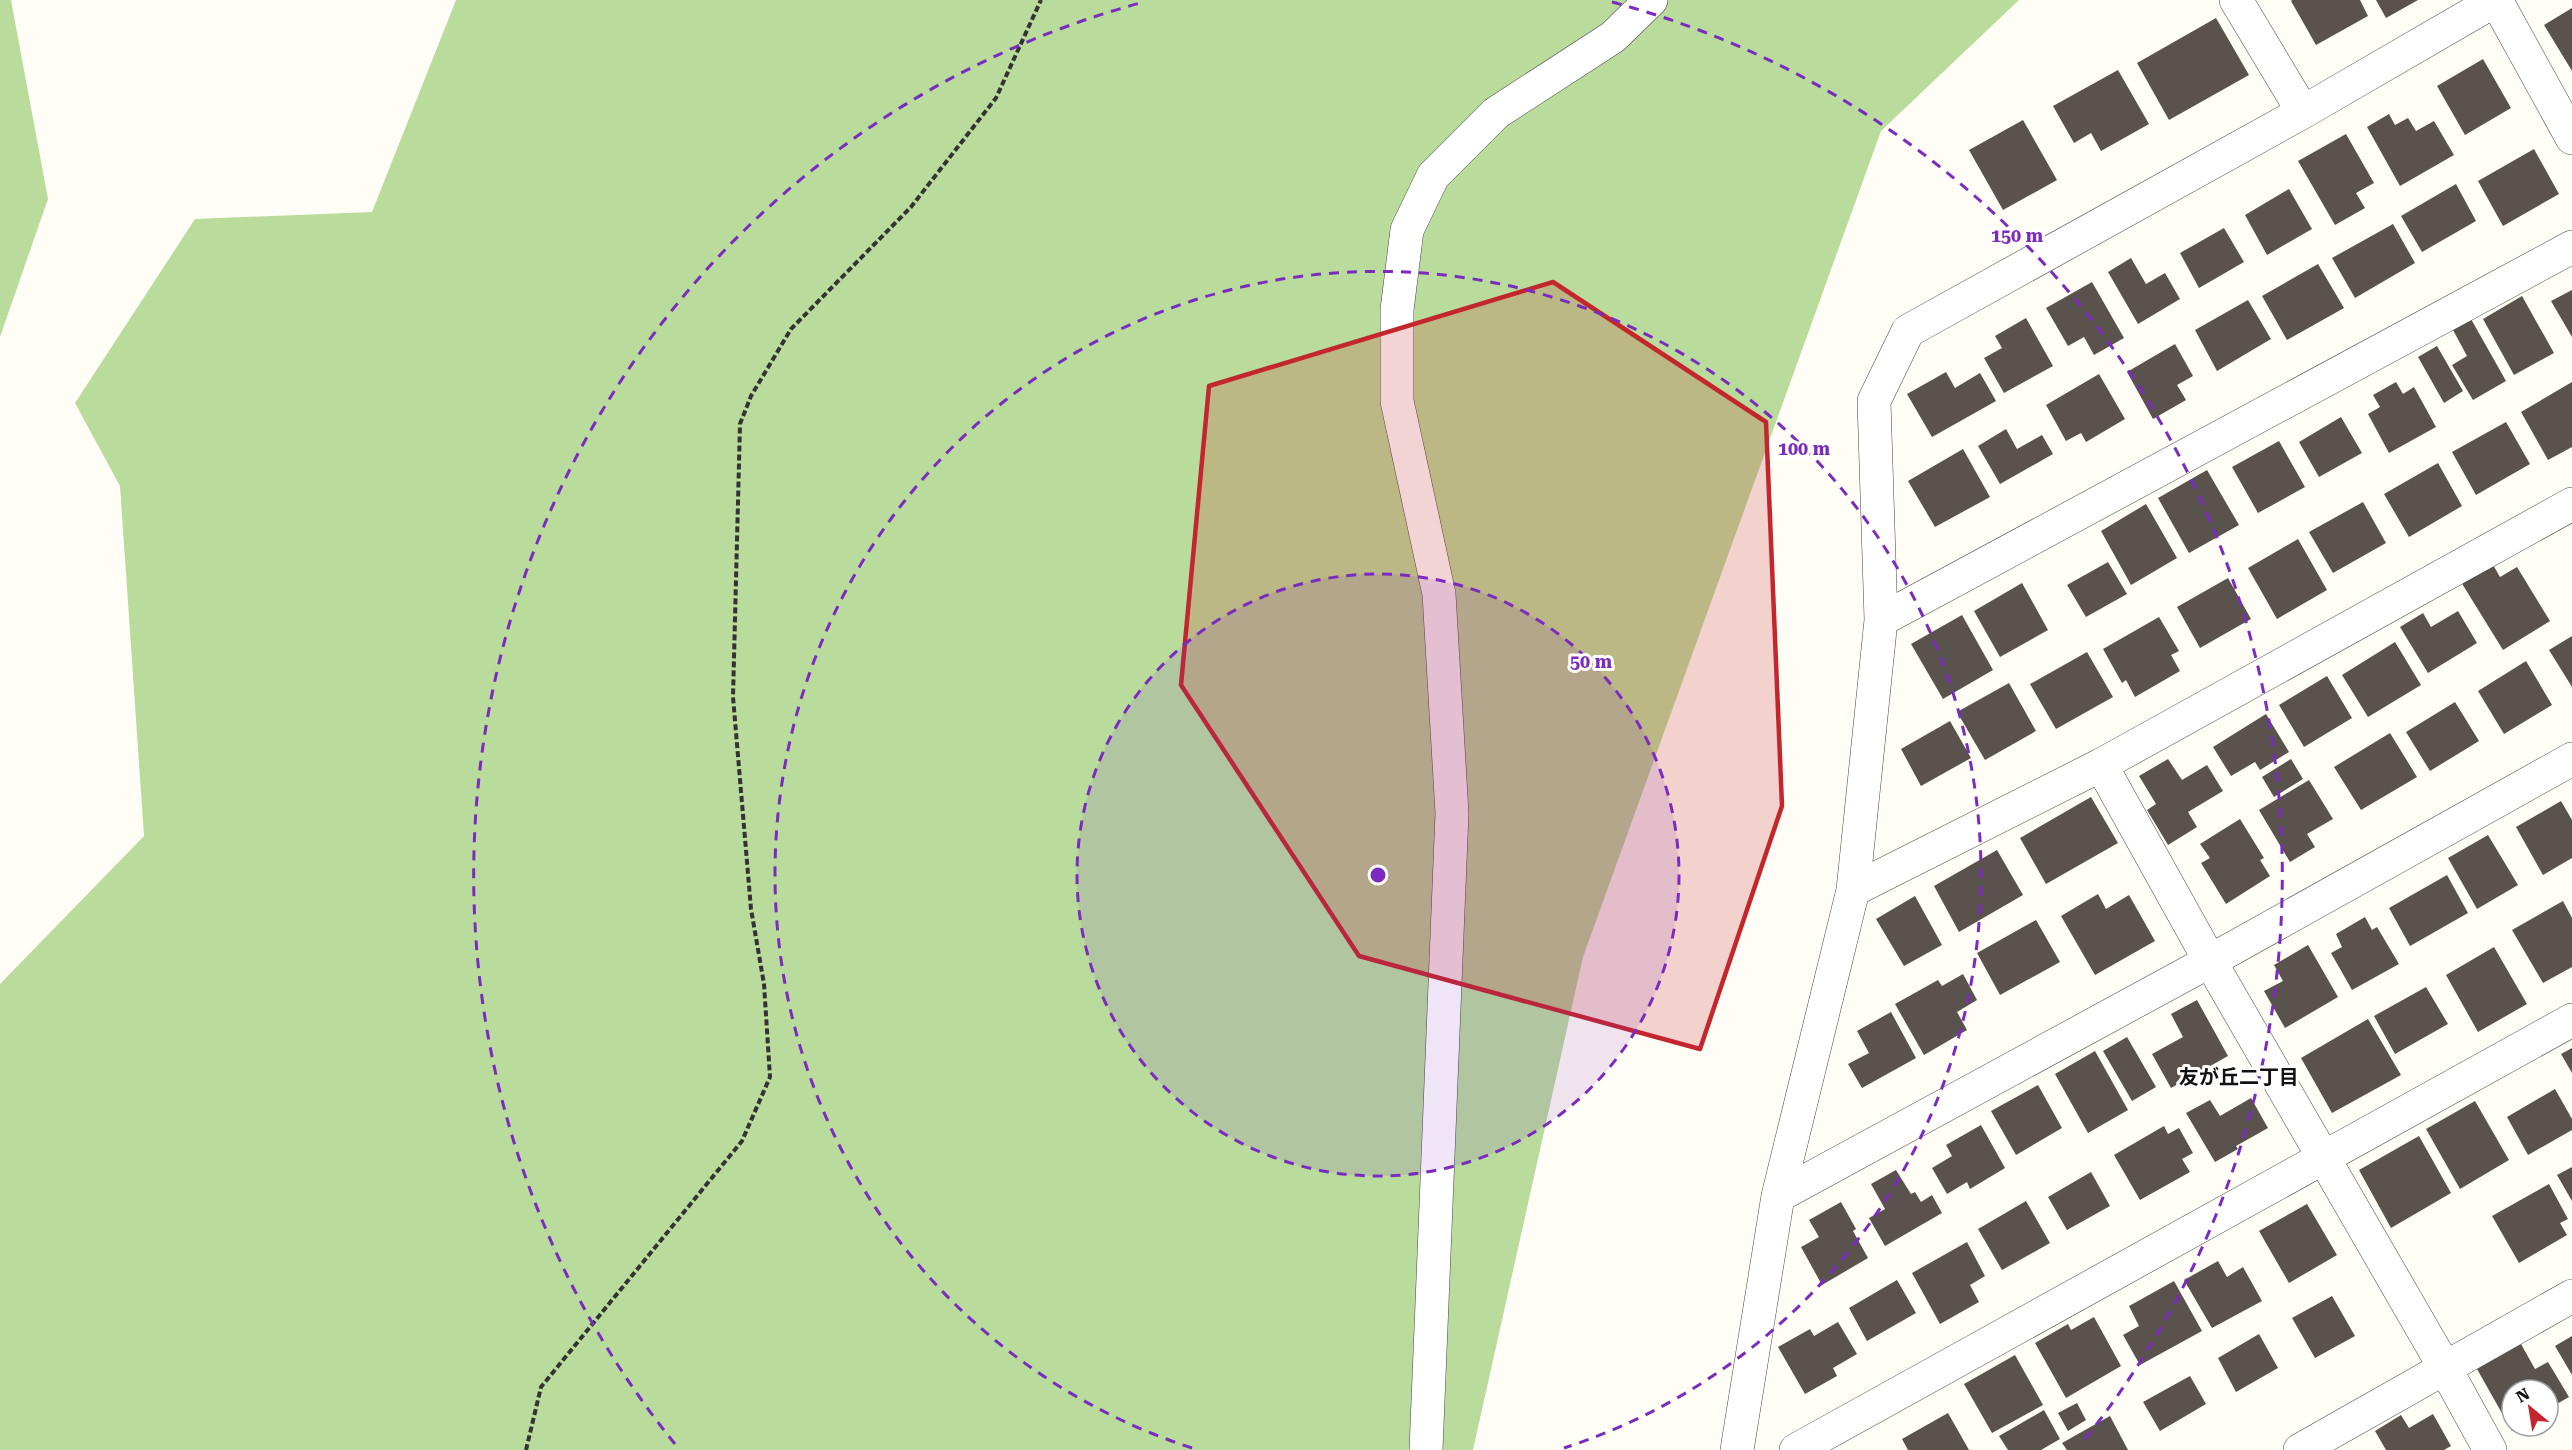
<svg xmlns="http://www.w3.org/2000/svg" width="2572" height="1450" font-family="'Roboto Serif','Noto Sans JP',serif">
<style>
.forest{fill:#b9dc9c}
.building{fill:#5a524d}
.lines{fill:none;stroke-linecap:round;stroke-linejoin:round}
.minor-casing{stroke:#444;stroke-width:34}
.path{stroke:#333;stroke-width:4;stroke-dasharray:6 3;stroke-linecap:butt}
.minor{stroke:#fff;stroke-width:33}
.marked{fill:#c4262e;fill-opacity:0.2;stroke:#c4262e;stroke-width:4.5;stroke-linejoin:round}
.ring{fill:none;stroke:#7b2cbf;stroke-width:3;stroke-dasharray:10 8}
.labels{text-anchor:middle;stroke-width:6;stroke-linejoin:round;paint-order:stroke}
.neighbourhood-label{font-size:20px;font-weight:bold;fill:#111;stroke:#fff}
.centre{fill:#7b2cbf;stroke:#fff;stroke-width:3}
.ring-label{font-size:18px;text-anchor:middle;font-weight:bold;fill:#7b2cbf;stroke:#fff;stroke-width:6;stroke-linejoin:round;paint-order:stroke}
</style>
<rect width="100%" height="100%" fill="#fffdf5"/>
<!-- forest -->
<path class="forest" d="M0,0H11L48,199L0,337Z
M456,0H2019L1881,131L1583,957L1473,1450H0V984L144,836L120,486L75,403L195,219L372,212Z"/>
<!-- building -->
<path class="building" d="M2292,0H2360L2368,16L2316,45L2291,1Z
M2376,0H2418L2386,18Z
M2572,8V71L2544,25Z
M2216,18L2249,75L2169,120L2137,63Z
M2483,59L2511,108L2465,135L2437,86Z
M2118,70L2149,124L2101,151L2091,133L2074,143L2053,106Z
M2389,114L2395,125L2408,118L2416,131L2434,121L2454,155L2400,186L2367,127Z
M2023,120L2057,180L2003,210L1969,150Z
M2346,134L2374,183L2356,193L2365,208L2335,225L2298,161Z
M2534,149L2559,194L2503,226L2478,181Z
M2456,184L2476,221L2422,252L2401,216Z
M2289,189L2312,229L2267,255L2245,215Z
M2393,224L2415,263L2355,298L2332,258Z
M2224,228L2244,262L2199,288L2180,253Z
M2131,258L2146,284L2165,273L2180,299L2138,324L2108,272Z
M2318,264L2344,308L2287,340L2262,296Z
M2092,282L2124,338L2094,355L2084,337L2068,346L2046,308Z
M2572,290V337L2551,301Z
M2522,296L2554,353L2514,375L2483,319Z
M2248,300L2271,339L2217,371L2195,330Z
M2026,318L2053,366L2004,393L1984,358L2002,348L1995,336Z
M2471,319L2506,381L2473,400L2452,365L2467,356L2453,330Z
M2175,344L2193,376L2177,385L2186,400L2153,419L2127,372Z
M2437,346L2463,391L2444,403L2418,357Z
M1946,372L1955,388L1980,373L1996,401L1932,437L1907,394Z
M2099,374L2125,419L2086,442L2081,433L2066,441L2046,405Z
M2396,382L2403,394L2414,387L2436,427L2389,453L2368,414L2380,407L2373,395Z
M2572,382V447L2548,460L2521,412Z
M2341,417L2362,453L2319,477L2299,442Z
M2506,422L2530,464L2476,495L2452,452Z
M2006,429L2017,449L2042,435L2053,454L2000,484L1978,446Z
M2279,441L2305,487L2258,513L2232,467Z
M1963,449L1990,497L1935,527L1908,481Z
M2438,463L2462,506L2409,537L2384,494Z
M2207,470L2239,525L2189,553L2158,498Z
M2363,502L2386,543L2333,573L2309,532Z
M2146,504L2177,558L2131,585L2101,531Z
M2298,539L2327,590L2277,619L2248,568Z
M2108,562L2127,594L2086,617L2067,585Z
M2492,563L2500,577L2517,567L2550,621L2503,650L2461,582Z
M2228,578L2251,619L2200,648L2177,607Z
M2022,583L2048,630L2000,657L1974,611Z
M2458,611L2477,643L2428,673L2400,627L2423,613L2431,627Z
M1962,615L1993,670L1943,699L1911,644Z
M2159,617L2179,651L2171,655L2180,671L2135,697L2126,680L2122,683L2103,649Z
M2572,636V687L2549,650Z
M2395,642L2421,685L2368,717L2342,675Z
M2087,652L2113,697L2056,729L2030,684Z
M2526,661L2552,705L2504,734L2478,691Z
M2327,676L2352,718L2304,747L2279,705Z
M2009,683L2036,731L1985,760L1957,712Z
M2455,702L2479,741L2430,771L2406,732Z
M2266,714L2289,752L2260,770L2255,762L2231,776L2213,747Z
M1950,721L1971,758L1921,786L1901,749Z
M2390,733L2417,777L2361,810L2334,767Z
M2168,759L2182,780L2207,765L2223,791L2188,812L2197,827L2168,845L2147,810L2156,804L2139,776Z
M2291,759L2303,779L2274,797L2262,777Z
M2309,780L2333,819L2307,834L2315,847L2290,862L2259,810Z
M2091,797L2118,843L2046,884L2020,838Z
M2561,801L2572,820V858L2543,875L2516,827Z
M2240,819L2264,858L2260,860L2270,876L2226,904L2201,863L2210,858L2200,844Z
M2488,835L2518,885L2477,909L2448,858Z
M1997,850L2023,895L1959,932L1934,886Z
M2447,875L2468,913L2410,946L2389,908Z
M2098,894L2106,909L2129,895L2155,941L2095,975L2061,916Z
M1915,896L1942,945L1904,966L1876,919Z
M2563,901L2572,918V967L2543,983L2512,930Z
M2365,917L2372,930L2377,927L2399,964L2352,990L2331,953L2342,947L2336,934Z
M2036,920L2060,962L2000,995L1977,953Z
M2308,945L2338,997L2285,1028L2264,991L2283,981L2274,965Z
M2494,947L2527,1004L2478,1032L2446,975Z
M1963,974L1977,1000L1957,1012L1967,1030L1924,1055L1895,1004L1938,980L1942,986Z
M2426,987L2448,1024L2395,1054L2374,1016Z
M2197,1000L2228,1056L2171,1088L2152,1054L2183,1037L2171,1014Z
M1891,1012L1916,1058L1862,1088L1848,1064L1869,1053L1857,1031Z
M2368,1019L2401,1075L2332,1113L2301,1058Z
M2127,1037L2156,1087L2132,1101L2103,1051Z
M2572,1048V1073L2561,1054Z
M2095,1051L2128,1110L2088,1133L2055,1074Z
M2038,1085L2062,1128L2016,1155L1991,1111Z
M2555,1089L2572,1119V1130L2528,1155L2507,1117Z
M2251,1098L2268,1128L2236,1146L2238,1149L2215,1162L2186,1113L2210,1100L2220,1116Z
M2475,1101L2509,1160L2460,1189L2426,1129Z
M1981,1125L2005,1168L1970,1189L1967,1182L1947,1194L1932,1168L1952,1156L1946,1145Z
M2164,1126L2168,1134L2179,1128L2193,1153L2182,1159L2190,1172L2140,1200L2114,1155Z
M2419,1136L2451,1193L2391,1228L2359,1170Z
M2572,1167V1201L2557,1175Z
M1896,1170L1911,1194L1915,1192L1921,1202L1932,1195L1942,1213L1885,1246L1869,1218L1885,1209L1871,1184Z
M2091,1172L2110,1206L2067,1230L2048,1197Z
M2549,1184L2568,1219L2560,1223L2567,1235L2519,1263L2492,1216Z
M2026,1201L2050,1243L2002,1270L1978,1229Z
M1841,1202L1856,1229L1853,1231L1868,1258L1822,1285L1801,1247L1819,1237L1809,1220Z
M2307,1204L2337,1255L2289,1283L2259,1231Z
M1967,1242L1985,1276L1970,1285L1979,1302L1940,1324L1912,1273Z
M2218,1261L2227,1277L2243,1267L2262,1301L2212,1328L2184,1280Z
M1897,1280L1916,1313L1867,1341L1849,1308Z
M2174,1281L2202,1331L2140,1365L2123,1335L2139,1326L2129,1306Z
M2332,1296L2355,1336L2315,1358L2292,1318Z
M2094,1317L2121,1366L2066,1398L2035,1343L2068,1324L2071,1330Z
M1838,1322L1857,1354L1833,1368L1837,1376L1805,1394L1778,1347L1810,1329L1814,1336Z
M2259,1334L2278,1368L2236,1392L2218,1358Z
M2572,1336V1375L2555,1346Z
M2521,1344L2535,1369L2548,1362L2569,1397L2548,1409V1390H2512V1426H2519L2512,1431L2477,1369Z
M2015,1355L2043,1405L1992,1433L1964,1384Z
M2190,1376L2206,1404L2160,1431L2143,1402Z
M2077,1403L2086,1420L2068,1431L2058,1413Z
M2044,1410L2060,1439L2041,1450H2008L1999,1436Z
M1948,1413L1969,1450H1908L1902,1439Z
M2433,1414L2451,1446L2444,1450H2386L2375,1431L2401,1415L2409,1428Z
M2110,1416L2128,1450H2067L2062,1443Z"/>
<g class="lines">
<defs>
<path id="minor" d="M2236,0L2303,112
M2496,0L2572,138
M1881,620L2572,247
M2101,765L2210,961L2445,1368L2490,1450
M1853,890L2101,765L2572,504
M1778,1196L2210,961L2572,759
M1426,1450L1452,813L1439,594L1397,401V310L1407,230L1433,176L1496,113L1613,37L1651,0
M1737,1450L1778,1196L1853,890L1881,620L1874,401L1908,331L2303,112L2496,0
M1796,1450L2572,1020
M2300,1450L2572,1296"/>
</defs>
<!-- minor casing -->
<use href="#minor" class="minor-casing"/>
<!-- path -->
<path class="path" d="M526,1450L541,1387L742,1141L770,1077L764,984L751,909L733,697L740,424L751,396L791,329L911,207L996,98L1041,0"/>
<!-- minor -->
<use href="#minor" class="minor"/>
</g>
<!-- marked area -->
<path class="marked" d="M1553,282L1766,422L1782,806L1700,1049L1359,956L1181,685L1209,386Z"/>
<!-- distance rings -->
<circle cx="1378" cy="875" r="301" fill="#7b2cbf" fill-opacity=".12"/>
<g class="ring">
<circle cx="1378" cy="875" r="301"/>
<path d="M1192 1448A603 603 0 1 1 1564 1448"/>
<path d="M675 1444A904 904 0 0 1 1144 2M1612 2A904 904 0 0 1 2081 1444"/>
</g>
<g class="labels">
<!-- neighbourhood labels -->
<g class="neighbourhood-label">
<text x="2239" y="1084">友が丘二丁目</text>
</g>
</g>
<circle cx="1378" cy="875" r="9" class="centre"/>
<g class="ring-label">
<text x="2017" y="242">150 m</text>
<text x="1804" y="455">100 m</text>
<text x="1591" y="668">50 m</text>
</g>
<!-- north arrow -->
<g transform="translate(2530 1408) rotate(330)"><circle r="28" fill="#ffffff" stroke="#a0a0a0" stroke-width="1.5"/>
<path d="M0-4.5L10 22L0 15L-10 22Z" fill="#c4262e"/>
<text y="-9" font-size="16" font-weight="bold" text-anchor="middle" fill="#111111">N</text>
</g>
</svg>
